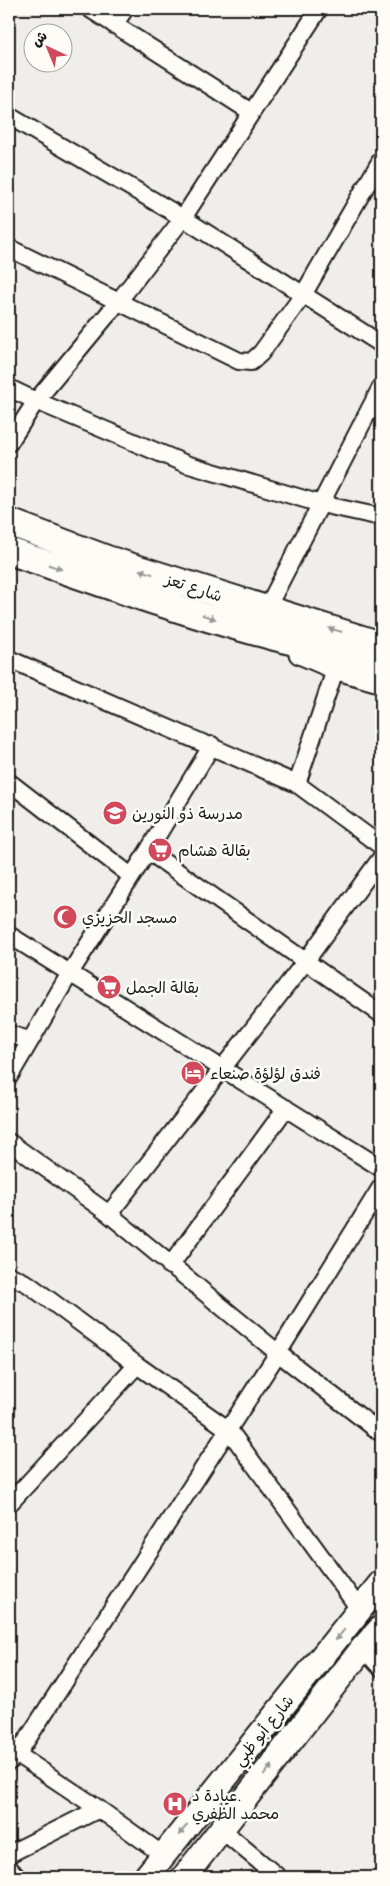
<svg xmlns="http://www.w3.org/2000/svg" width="390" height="1886" font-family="Mynerve,'Playpen Sans Arabic',sans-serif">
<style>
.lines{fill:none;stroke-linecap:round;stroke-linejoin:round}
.minor-casing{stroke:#1c1c1c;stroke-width:20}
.secondary-casing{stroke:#1c1c1c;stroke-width:28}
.primary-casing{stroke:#1c1c1c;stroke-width:30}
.minor{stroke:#fdfcf7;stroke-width:16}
.secondary{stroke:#fdfcf7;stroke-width:24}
.primary{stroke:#fdfcf7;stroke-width:26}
.oneway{fill:#989794}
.labels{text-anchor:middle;stroke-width:5;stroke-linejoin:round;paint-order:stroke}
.street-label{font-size:16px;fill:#1c1c1c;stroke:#fdfcf7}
.poi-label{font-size:16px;fill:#1c1c1c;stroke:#fdfcf7;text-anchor:start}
</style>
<rect width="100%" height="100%" fill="#f0eeea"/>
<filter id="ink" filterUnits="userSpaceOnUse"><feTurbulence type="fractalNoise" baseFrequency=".02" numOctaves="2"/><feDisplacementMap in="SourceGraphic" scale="10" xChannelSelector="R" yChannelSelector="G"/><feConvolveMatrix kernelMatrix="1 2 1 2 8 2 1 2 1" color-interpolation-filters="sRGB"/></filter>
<g filter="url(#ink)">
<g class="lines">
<defs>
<path id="minor" d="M90,9L251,112
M114,25L125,9
M9,116L183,218L381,344
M9,248L239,361L251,362L261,353L303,295L381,160
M9,388L36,401L186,464L321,504L381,517
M9,443L36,401L118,302L183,218L319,9
M266,610L381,387
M9,659L297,784L381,846
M9,782L131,876
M297,784L336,667
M148,851L381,1014
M9,935L381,1168
M9,1034L29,1040
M9,1077L70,973L148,851L212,745
M9,1142L109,1214L278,1353L381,1433
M109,1214L305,962L381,858
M170,1266L286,1108
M9,1275L28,1284L137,1365L229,1430L360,1610
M9,1504L137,1365
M363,1648L381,1668
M9,1749L99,1809L163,1855
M9,1762L17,1755L278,1353L381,1187
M222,1830L278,1877
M9,1854L99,1809
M9,1868L17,1877"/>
<path id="secondary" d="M301,652L336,667L381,680
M146,1877L381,1583
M184,1877L363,1648L381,1628"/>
<path id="primary" d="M9,522L107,559L381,645
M9,551C90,579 172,609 256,632C297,643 340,653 381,665"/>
</defs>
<!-- minor casing -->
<use href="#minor" class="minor-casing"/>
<!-- secondary casing -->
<use href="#secondary" class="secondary-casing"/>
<!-- primary casing -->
<use href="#primary" class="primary-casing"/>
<!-- minor -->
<use href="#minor" class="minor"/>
<!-- secondary -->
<use href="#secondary" class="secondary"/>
<!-- primary -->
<use href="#primary" class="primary"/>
</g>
<!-- one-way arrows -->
<defs><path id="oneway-solid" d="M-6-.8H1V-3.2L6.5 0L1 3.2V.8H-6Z" transform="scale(1.25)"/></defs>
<g class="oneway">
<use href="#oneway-solid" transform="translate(55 567) rotate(19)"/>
<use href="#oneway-solid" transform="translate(146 572) rotate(-162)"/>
<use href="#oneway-solid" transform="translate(209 617) rotate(17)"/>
<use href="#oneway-solid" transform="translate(335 630) rotate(-164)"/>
<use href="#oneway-solid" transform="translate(340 1635) rotate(129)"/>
<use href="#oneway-solid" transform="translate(268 1770) rotate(-52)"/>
<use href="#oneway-solid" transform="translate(183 1830) rotate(129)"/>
</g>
</g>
<!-- icons -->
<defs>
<symbol id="school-disc" viewBox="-11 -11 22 22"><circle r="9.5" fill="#d1495b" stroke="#fdfcf7"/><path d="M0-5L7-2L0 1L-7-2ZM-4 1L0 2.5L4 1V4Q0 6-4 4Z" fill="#fff"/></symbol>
<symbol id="supermarket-disc" viewBox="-11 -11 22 22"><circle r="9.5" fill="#d1495b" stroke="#fdfcf7"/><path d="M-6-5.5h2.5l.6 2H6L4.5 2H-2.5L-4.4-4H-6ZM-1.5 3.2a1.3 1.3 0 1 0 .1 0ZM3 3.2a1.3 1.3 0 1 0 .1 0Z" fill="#fff"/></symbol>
<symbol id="mosque-disc" viewBox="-11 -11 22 22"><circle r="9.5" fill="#d1495b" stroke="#fdfcf7"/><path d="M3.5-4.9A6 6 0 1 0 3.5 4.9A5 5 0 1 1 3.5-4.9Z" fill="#fff"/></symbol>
<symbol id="hotel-disc" viewBox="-11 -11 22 22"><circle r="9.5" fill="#d1495b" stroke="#fdfcf7"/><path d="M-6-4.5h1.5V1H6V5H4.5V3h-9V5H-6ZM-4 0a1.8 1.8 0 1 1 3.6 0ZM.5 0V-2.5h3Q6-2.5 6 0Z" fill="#fff"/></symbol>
<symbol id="hospital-disc" viewBox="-11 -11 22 22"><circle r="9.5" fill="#d1495b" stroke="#fdfcf7"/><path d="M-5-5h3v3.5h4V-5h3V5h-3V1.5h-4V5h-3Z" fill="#fff"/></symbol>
</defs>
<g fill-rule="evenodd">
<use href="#school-disc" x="101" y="799" width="28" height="28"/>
<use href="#supermarket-disc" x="146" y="836" width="28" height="28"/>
<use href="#mosque-disc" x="51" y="903" width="28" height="28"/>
<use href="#supermarket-disc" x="95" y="973" width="28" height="28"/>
<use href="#hotel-disc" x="179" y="1059" width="28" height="28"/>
<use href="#hospital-disc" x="161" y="1790" width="28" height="28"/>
</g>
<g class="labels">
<!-- street labels -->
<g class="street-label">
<text transform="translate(194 587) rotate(18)" y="6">شارع تعز</text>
<text transform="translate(263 1730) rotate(-51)" y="6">شارع أبو ظبي</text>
</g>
<!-- poi labels -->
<g class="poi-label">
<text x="132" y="819">مدرسة ذو النورين</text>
<text x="178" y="856">بقالة هشام</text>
<text x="82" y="923">مسجد الحزيزي</text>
<text x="126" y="993">بقالة الجمل</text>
<text x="210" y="1079">فندق لؤلؤة صنعاء</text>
<text x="192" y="1801">عيادة د.<tspan x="192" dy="18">محمد الظفري</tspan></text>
</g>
</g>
<!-- margin -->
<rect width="390" height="1886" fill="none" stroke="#fdfcf7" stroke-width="30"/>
<rect x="15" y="15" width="360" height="1856" fill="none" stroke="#1c1c1c" stroke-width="2" filter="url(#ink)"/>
<!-- north arrow -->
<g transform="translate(48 48) rotate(316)"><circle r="24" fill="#fdfcf7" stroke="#a3a29f"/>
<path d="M0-4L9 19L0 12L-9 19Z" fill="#d1495b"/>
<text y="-8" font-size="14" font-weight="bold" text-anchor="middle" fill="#1c1c1c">ش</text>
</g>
</svg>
